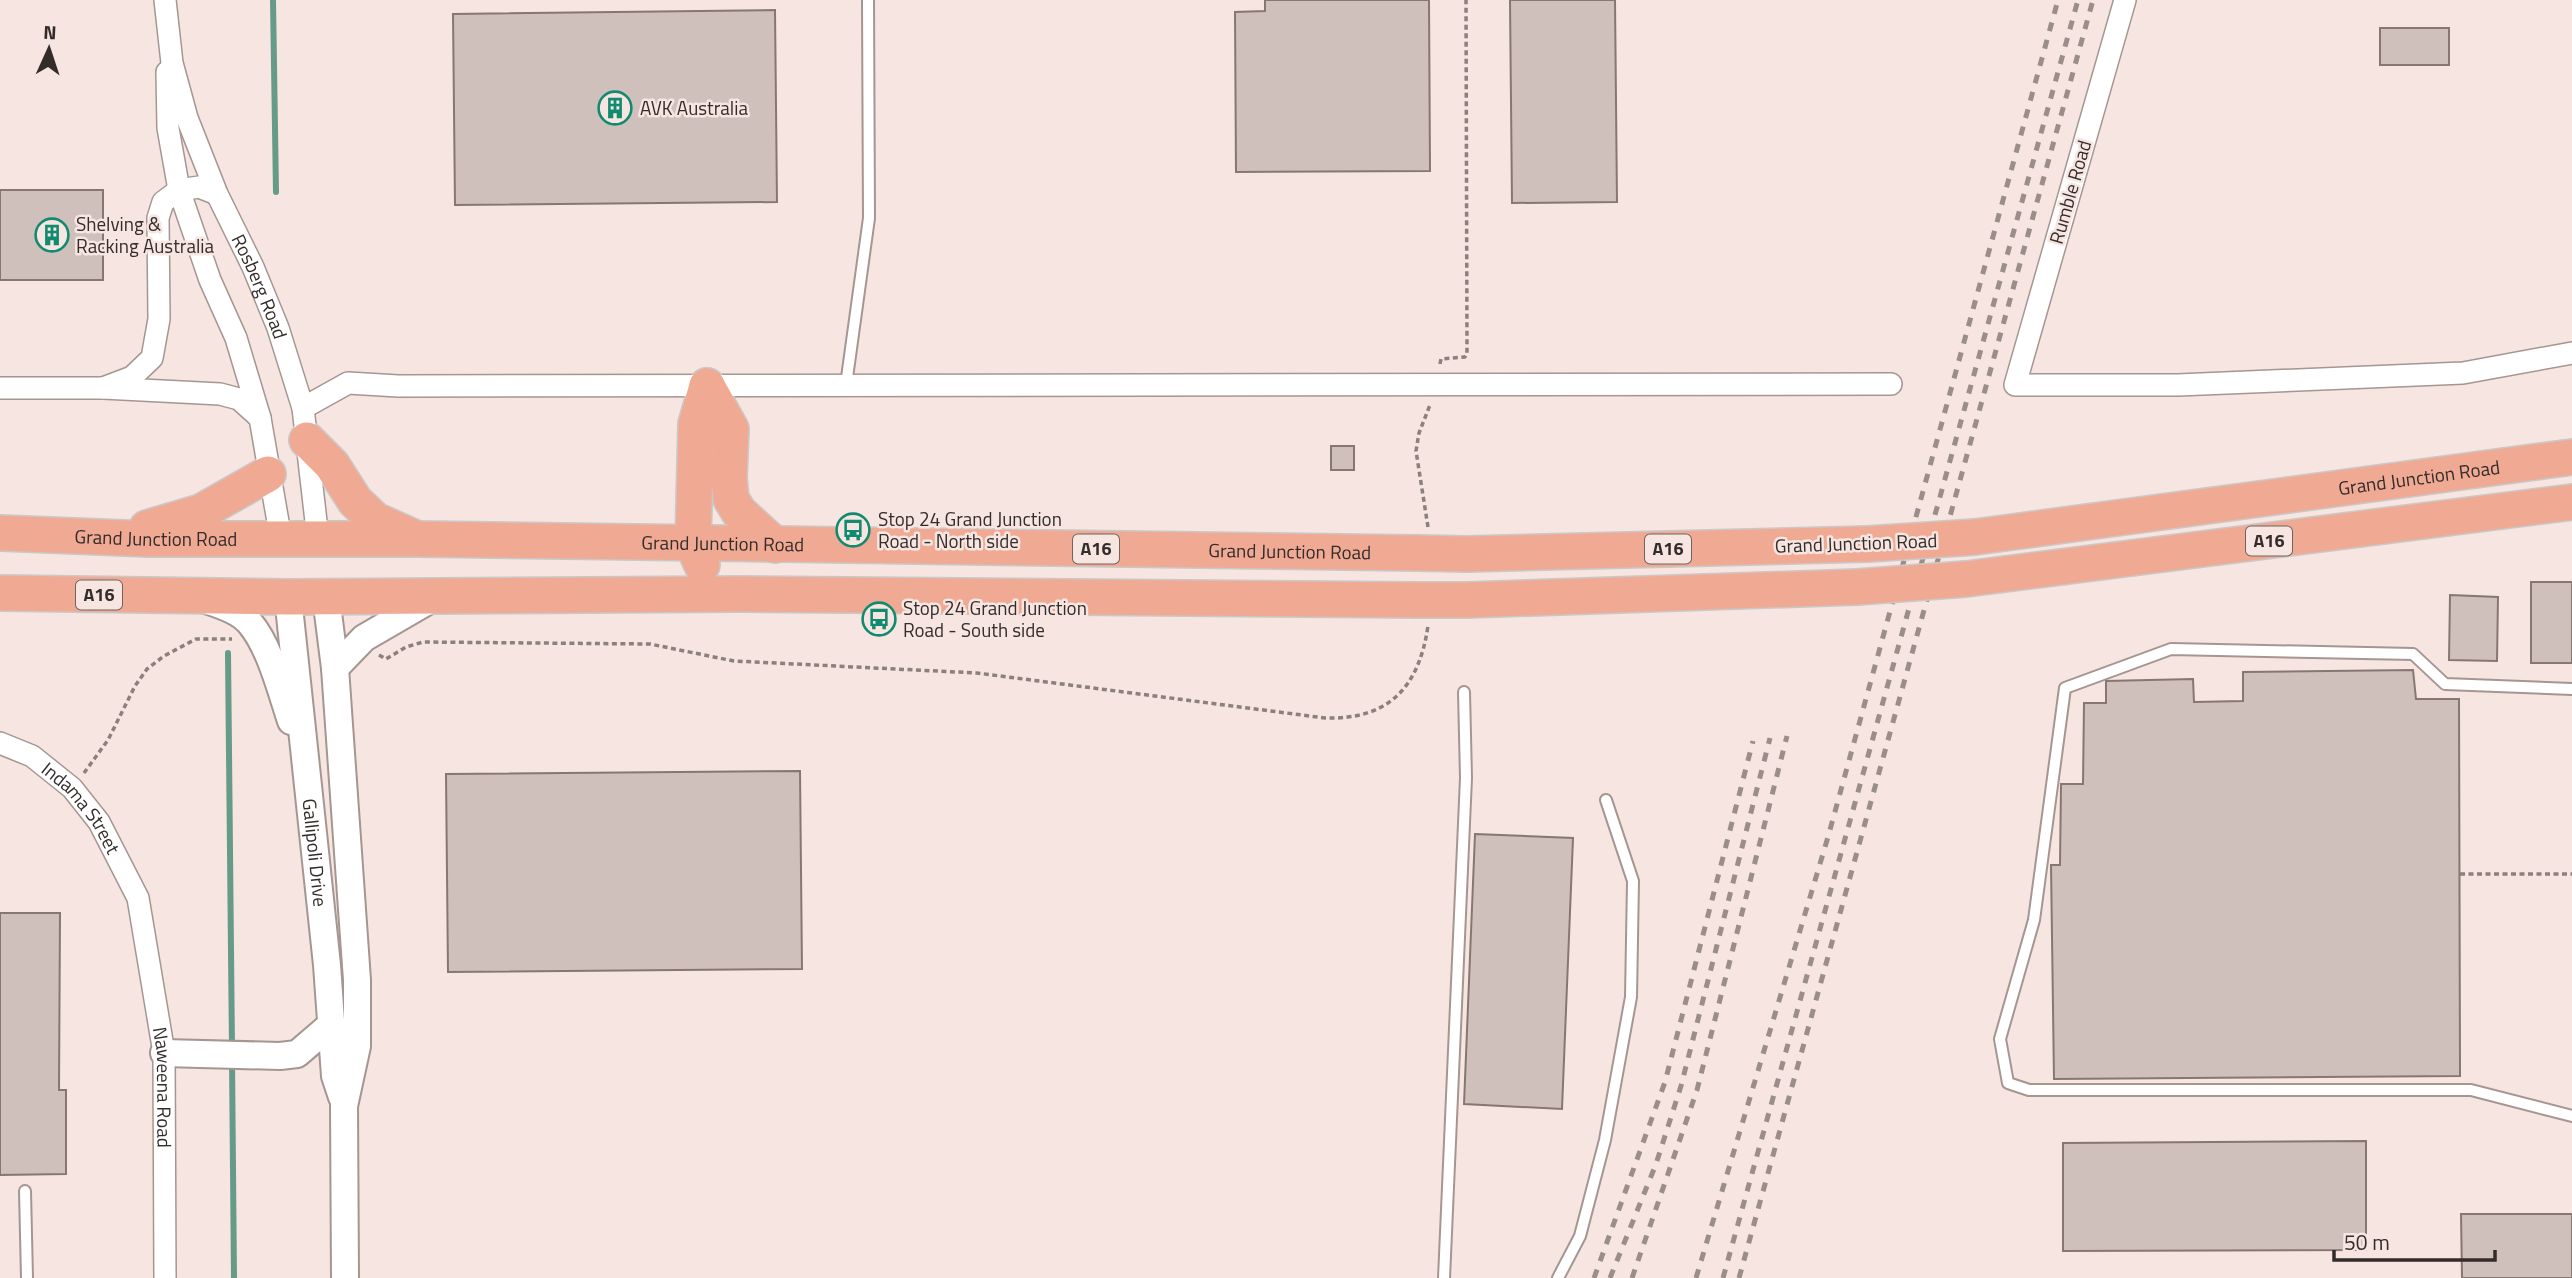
<svg xmlns="http://www.w3.org/2000/svg" width="2572" height="1278" font-family="'Titillium Web',sans-serif">
<style>
.lines{fill:none;stroke-linecap:round;stroke-linejoin:round}
.stream{stroke:#669b89;stroke-width:6}
.building{fill:#d0c0bb;stroke:#867773;stroke-width:2}
.service-casing{stroke:#a59692;stroke-width:14}
.minor-casing{stroke:#a59692;stroke-width:24}
.tertiary-casing{stroke:#a59692;stroke-width:30}
.trunk-casing{stroke:#cac8c8;stroke-width:38}
.path{stroke:#8b807d;stroke-width:3.5;stroke-dasharray:5 3.5;stroke-linecap:butt}
.service{stroke:#fff;stroke-width:10}
.minor{stroke:#fff;stroke-width:21}
.tertiary{stroke:#fff;stroke-width:26}
.trunk{stroke:#f0aa94;stroke-width:35}
.rail{stroke:#9a8e8b;stroke-width:5;stroke-dasharray:9 9;stroke-linecap:butt}
.trunk-bridge-casing{stroke:#cac8c8;stroke-width:38;stroke-linecap:butt}
.trunk-bridge{stroke:#f0aa94;stroke-width:35}
.labels{text-anchor:middle;stroke-width:5;stroke-linejoin:round;paint-order:stroke}
.shield{fill:#f6e5e0;stroke:#6e6461;stroke-width:2}
.shield-label{font-size:18px;font-weight:bold;fill:#332c2b}
.poi-label{font-size:19px;fill:#332c2b;stroke:#f6e5e0;text-anchor:start}
.street-label{font-size:19px;fill:#332c2b;stroke:#f6e5e0}
</style>
<rect width="100%" height="100%" fill="#f6e5e0"/>
<g class="lines">
<!-- stream -->
<path class="stream" d="M273,0L276,192
M228,653L232,1049
M232,1059L234,1278"/>
</g>
<!-- building -->
<path class="building" d="M1265,0H1429L1430,171L1236,172L1235,12L1265,11Z
M1510,0H1615L1617,202L1512,203Z
M775,10L777,202L455,205L453,14Z
M2380,28H2449V65H2380Z
M0,190H103V280H0Z
M1331,446H1354V470H1331Z
M2531,582H2572V663H2531Z
M2450,595L2498,597L2497,661L2449,660Z
M2413,670L2416,699H2459L2460,1076L2054,1079L2051,865H2060L2061,784H2083L2084,703H2106V681L2193,679L2194,702L2243,701V672Z
M800,771L802,969L448,972L446,774Z
M1475,834L1573,838L1562,1109L1464,1104Z
M0,913H60L59,1090H66V1174L0,1175Z
M2366,1141V1250L2063,1251V1143Z
M2461,1214H2572V1278H2462Z"/>
<g class="lines">
<defs>
<path id="service" d="M846,385L869,218L868,0
M2572,689L2445,684L2413,654L2171,649L2065,688L2034,920L2000,1039L2008,1083L2029,1090H2471L2572,1116
M25,1191L27,1278
M1444,1278L1466,778L1464,692
M1558,1278L1580,1236L1605,1140L1631,997L1633,881L1606,800"/>
<g id="minor">
<path id="s1" d="M165,0L172,63L187,118L217,194L253,267L278,328L303,408L318,539"/>
<path d="M2125,0L2015,385H2178L2463,373L2572,353"/>
<path d="M167,72L168,128L179,190L210,280L236,338L260,418L281,539"/>
<path d="M0,388H103L220,394L239,399L260,418"/>
<path d="M103,388L132,377L152,358L159,319L158,218L163,202L179,190L199,187L217,194"/>
<path d="M303,408L348,383L398,386L1891,384"/>
<path id="s2" d="M0,743L32,756L72,788L99,822L138,898L164,1053L165,1278"/>
</g>
<g id="tertiary">
<path id="s3" d="M288,597L327,965L335,1076L342,1097"/>
<path d="M326,597L335,668L357,980V1046L344,1106L345,1278"/>
<path d="M206,600C220,605 238,610 249,622C270,646 281,691 291,721"/>
<path d="M335,668L364,638L433,598"/>
<path d="M164,1053L280,1056L297,1054L332,1024"/>
</g>
<g id="trunk">
<path d="M707,386L731,429L729,478L731,499L739,512L775,545"/>
<path d="M307,440L332,465L355,501L375,520L413,537"/>
<path d="M147,528L201,512L268,474"/>
<path id="s4" d="M0,533L149,539H417L1417,553"/>
<path id="s5" d="M1975,537L2572,457"/>
<path d="M1467,554L1868,544"/>
<path d="M702,565L693,545L696,424L707,386"/>
<path d="M1966,579L2572,502"/>
<path d="M0,593L288,597L740,594L1417,600"/>
<path d="M1468,600L1857,587"/>
</g>
</defs>
<!-- service casing -->
<use href="#service" class="service-casing"/>
<!-- minor casing -->
<use href="#minor" class="minor-casing"/>
<!-- tertiary casing -->
<use href="#tertiary" class="tertiary-casing"/>
<!-- trunk casing -->
<use href="#trunk" class="trunk-casing"/>
<!-- path -->
<path class="path" d="M1440,364L1441,359L1465,357L1467,353L1466,0
M1428,527L1416,451L1419,433L1430,405
M379,655L386,659L406,647L423,642L650,644L734,661L977,673L1325,718C1389,720 1419,687 1428,626
M84,773L108,740L135,686L147,669L164,656L196,639H232
M2460,874H2572"/>
<!-- service -->
<use href="#service" class="service"/>
<!-- minor -->
<use href="#minor" class="minor"/>
<!-- tertiary -->
<use href="#tertiary" class="tertiary"/>
<!-- trunk -->
<use href="#trunk" class="trunk"/>
<!-- rail -->
<path class="rail" d="M1594,1278L1665,1082L1753,741
M1610,1278L1656,1164L1681,1086L1770,738
M1632,1278L1697,1090L1787,736
M1696,1278L1828,837L2058,0
M1723,1278L2078,0
M1739,1278L2093,0"/>
<defs>
<path id="trunk-bridge" d="M1868,544L1975,537
M1417,553L1467,554
M1857,587L1966,579
M1417,600H1468"/>
</defs>
<!-- trunk-bridge casing -->
<use href="#trunk-bridge" class="trunk-bridge-casing"/>
<!-- trunk-bridge -->
<use href="#trunk-bridge" class="trunk-bridge"/>
</g>
<!-- icons -->
<defs>
<symbol id="building-ring" viewBox="-11 -11 22 22"><circle r="9.5" fill="#f6e5e0" stroke="#108b6f" stroke-width="1.5"/><path d="M-4-6H4V6H1V3H-1V6H-4ZM-2.5-4.3h1.7v1.8h-1.7ZM.8-4.3h1.7v1.8H.8ZM-2.5-1h1.7V.8h-1.7ZM.8-1h1.7V.8H.8Z" fill="#108b6f"/></symbol>
<symbol id="bus-ring" viewBox="-11 -11 22 22"><circle r="9.5" fill="#f6e5e0" stroke="#108b6f" stroke-width="1.5"/><path d="M-5-6H5V4H4V6H2V4H-2V6H-4V4H-5ZM-3.5-4V0h7V-4ZM-3.5 1.2v1.5H-2V1.2ZM2 1.2v1.5H3.5V1.2Z" fill="#108b6f"/></symbol>
</defs>
<g fill-rule="evenodd">
<use href="#building-ring" x="596" y="89" width="38" height="38"/>
<use href="#building-ring" x="33" y="216" width="38" height="38"/>
<use href="#bus-ring" x="834" y="511" width="38" height="38"/>
<use href="#bus-ring" x="860" y="600" width="38" height="38"/>
</g>
<g class="labels">
<!-- shield labels -->
<g class="shield">
<rect x="2246" y="526.5" width="46" height="29" rx="5"/>
<rect x="1073" y="534.5" width="46" height="29" rx="5"/>
<rect x="1645" y="534.5" width="46" height="29" rx="5"/>
<rect x="76" y="580.5" width="46" height="29" rx="5"/>
</g>
<g class="shield-label">
<text x="2269" y="547">A16</text>
<text x="1096" y="555">A16</text>
<text x="1668" y="555">A16</text>
<text x="99" y="601">A16</text>
</g>
<!-- poi labels -->
<g class="poi-label">
<text x="640" y="115">AVK Australia</text>
<text x="76" y="231">Shelving &amp;<tspan x="76" dy="22">Racking Australia</tspan></text>
<text x="878" y="526">Stop 24 Grand Junction<tspan x="878" dy="22">Road - North side</tspan></text>
<text x="903" y="615">Stop 24 Grand Junction<tspan x="903" dy="22">Road - South side</tspan></text>
</g>
<!-- street labels -->
<g class="street-label">
<text transform="translate(2070 192) rotate(-74)" y="7">Rumble Road</text>
<text dy="7" stroke="none"><textPath href="#s1" startOffset="304">Rosberg Road</textPath></text>
<text dy="7" stroke="none"><textPath href="#s5" startOffset="448">Grand Junction Road</textPath></text>
<text dy="7" stroke="none"><textPath href="#s4" startOffset="156">Grand Junction Road</textPath></text>
<text transform="translate(1856 543) rotate(-2)" y="7">Grand Junction Road</text>
<text dy="7" stroke="none"><textPath href="#s4" startOffset="723">Grand Junction Road</textPath></text>
<text dy="7" stroke="none"><textPath href="#s4" startOffset="1290">Grand Junction Road</textPath></text>
<text dy="7" stroke="none"><textPath href="#s2" startOffset="107">Indama Street</textPath></text>
<text dy="7" stroke="none"><textPath href="#s3" startOffset="257">Gallipoli Drive</textPath></text>
<text dy="7" stroke="none"><textPath href="#s2" startOffset="406">Naweena Road</textPath></text>
</g>
</g>
<!-- north arrow -->
<g transform="translate(49 49) rotate(3)" stroke="#f6e5e0" stroke-width="5" paint-order="stroke">
<path d="M0-5L12 26L0 18L-12 26Z" fill="#332c2b"/>
<text y="-10" font-size="19" font-weight="bold" text-anchor="middle" fill="#332c2b">N</text>
</g>
<!-- scale -->
<path d="M2334 1250v10h161v-10" fill="none" stroke="#332c2b" stroke-width="3.5"/>
<text x="2344" y="1250" font-size="21" fill="#332c2b" stroke="#f6e5e0" stroke-width="5" paint-order="stroke">50 m</text>
</svg>
